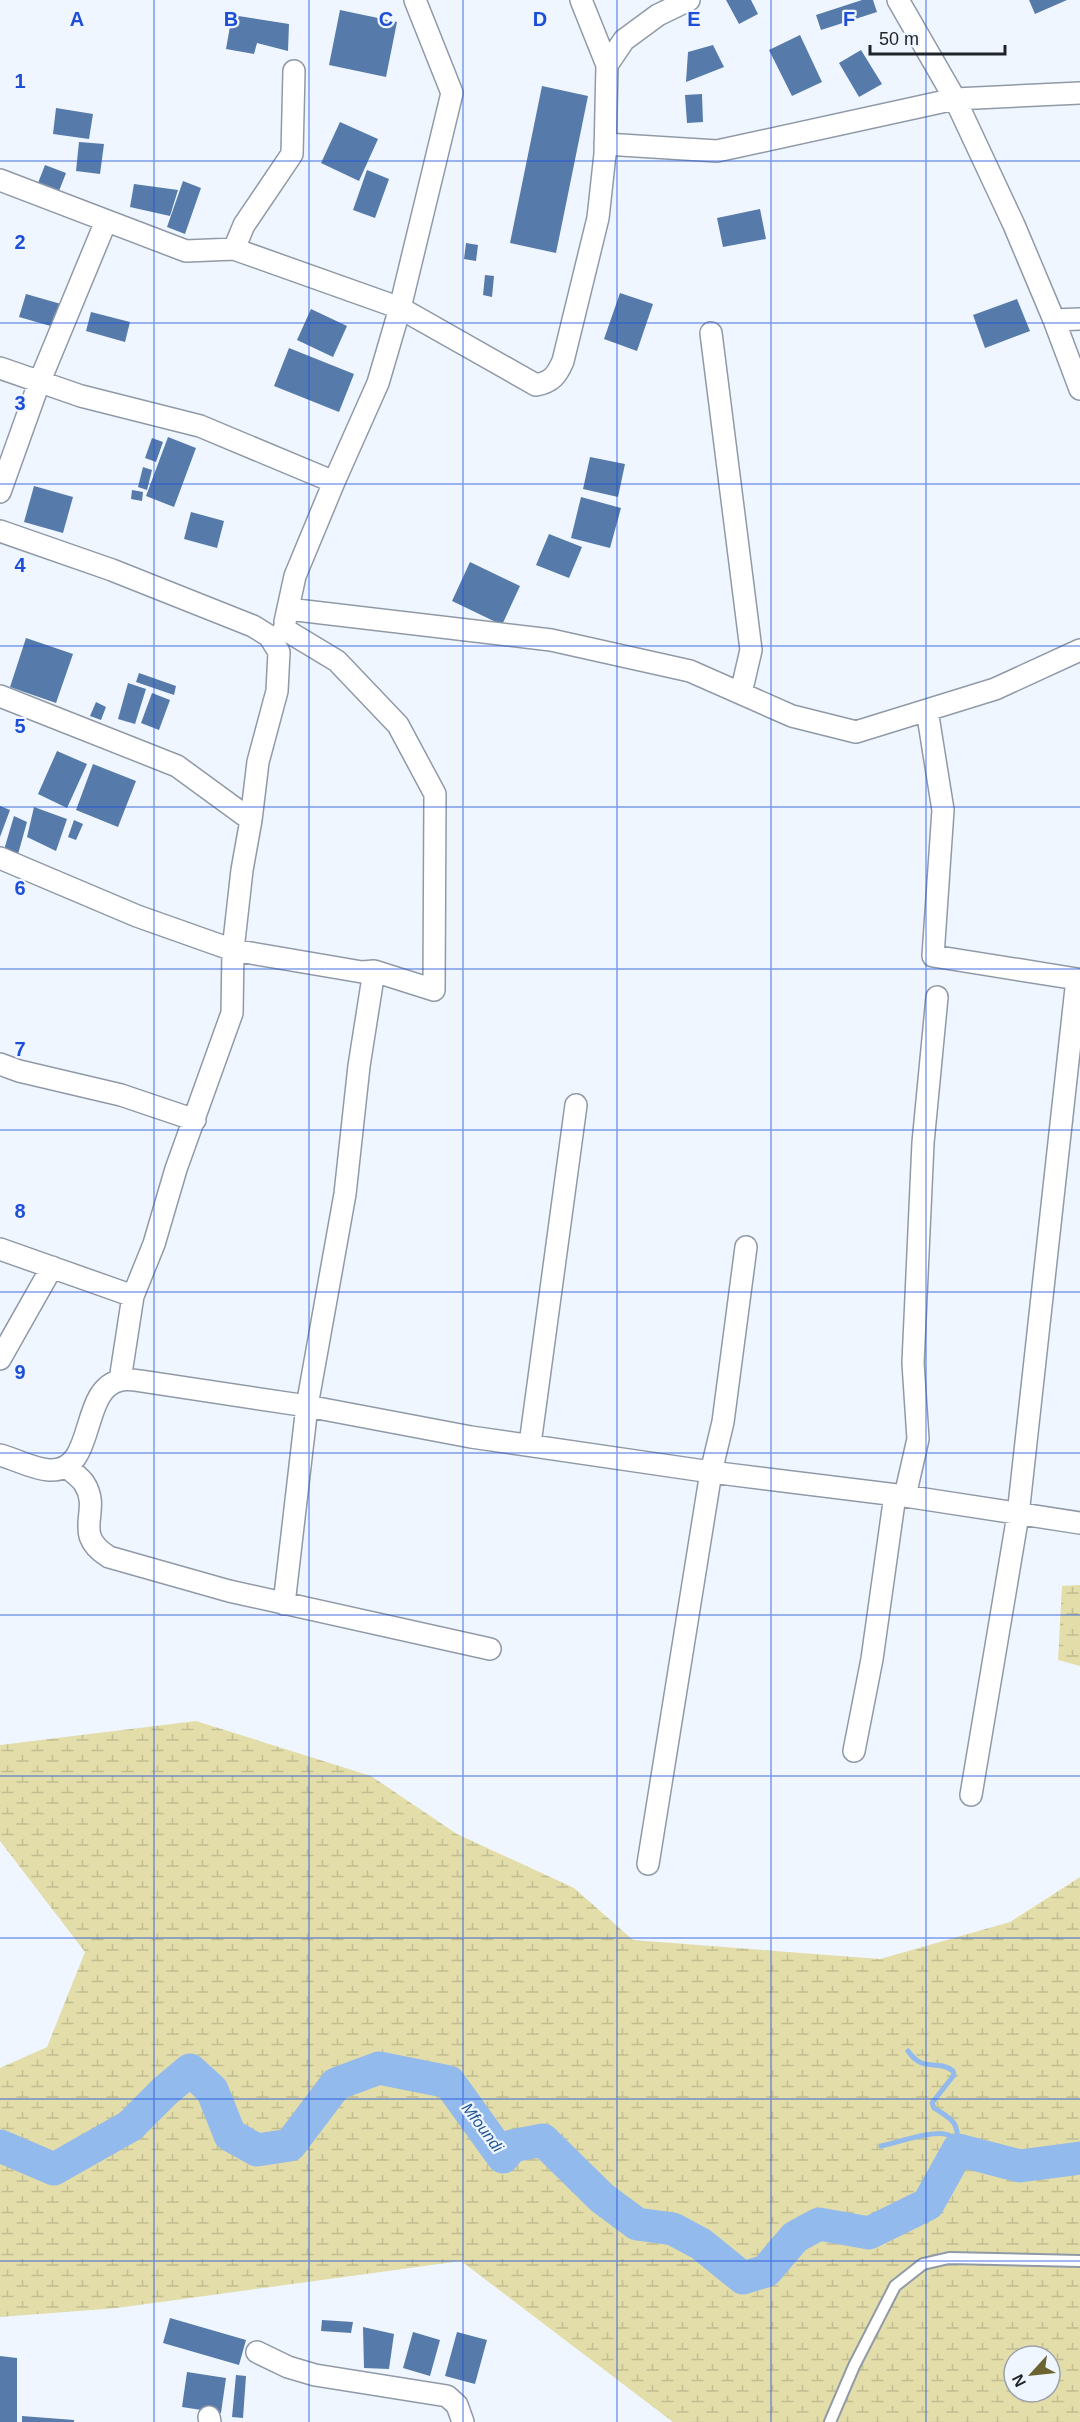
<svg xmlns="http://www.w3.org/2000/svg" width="1080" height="2422" font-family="Helvetica,sans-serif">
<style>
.wetland{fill:url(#wetland-marsh);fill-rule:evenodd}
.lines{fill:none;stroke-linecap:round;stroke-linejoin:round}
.stream{stroke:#93baed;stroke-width:5}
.river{stroke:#93baed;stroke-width:33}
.building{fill:#567baa}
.service-casing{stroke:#909aa7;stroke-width:14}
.minor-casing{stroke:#909aa7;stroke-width:24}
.service{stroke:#fff;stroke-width:10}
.minor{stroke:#fff;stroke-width:21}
.grid{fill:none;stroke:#1d4ed8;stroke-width:1.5;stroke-opacity:0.55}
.labels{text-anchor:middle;stroke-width:4.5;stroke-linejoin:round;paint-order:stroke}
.water-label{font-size:16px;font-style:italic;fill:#225491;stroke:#eff6ff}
.grid-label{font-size:20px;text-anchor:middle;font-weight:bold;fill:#1d4ed8;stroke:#eff6ff;stroke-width:4.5;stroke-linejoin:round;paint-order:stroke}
</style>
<defs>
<pattern id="wetland-marsh" width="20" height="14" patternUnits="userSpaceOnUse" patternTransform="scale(1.5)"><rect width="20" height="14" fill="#e3dda9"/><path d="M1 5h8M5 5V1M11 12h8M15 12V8" fill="none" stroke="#c2be92"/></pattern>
</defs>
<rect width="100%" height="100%" fill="#eff6ff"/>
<!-- wetland -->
<path class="wetland" d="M1080,1585V1666L1058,1660L1062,1586Z
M196,1721L371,1776L457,1834L574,1888L633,1940L880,1959L1010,1922L1080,1877V2422H673L461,2261L117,2308L0,2317V2068L47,2047L85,1952L0,1841V1745ZM1014,2356H1050V2392H1014Z"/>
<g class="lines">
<!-- stream -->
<path class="stream" d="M881,2146C896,2143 935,2129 948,2135C952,2136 955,2141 958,2145C958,2121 953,2120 934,2108L932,2103L954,2075L953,2071C936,2058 924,2074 908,2051"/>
<!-- river -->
<path class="river" d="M0,2146L54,2169L130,2126L165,2091L190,2070L212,2090L230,2135L257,2150L290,2145L336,2084L379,2068L449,2082L503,2157L512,2146L543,2140L602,2198L637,2224L673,2229L701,2244L743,2278L766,2271L795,2237L819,2224L869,2233L928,2204L958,2150L1020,2166L1080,2158"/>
</g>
<!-- building -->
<path class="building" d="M726,0H751L758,14L739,24Z
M862,0H873L877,12L821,30L816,15Z
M1029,0H1067L1035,14Z
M340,10L397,22L386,77L329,65Z
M232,15L289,24L288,51L257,43L254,54L226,49Z
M800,35L822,82L792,96L769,50Z
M713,45L724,67L686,82L688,52Z
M861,50L882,84L859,97L839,63Z
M542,86L588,96L556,253L510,243Z
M702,94L703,122L687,123L685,95Z
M56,108L93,114L89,139L53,134Z
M340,122L378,139L359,181L321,163Z
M79,142L104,144L100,174L76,171Z
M45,165L66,173L59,191L38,183Z
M367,170L389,179L375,218L353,210Z
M183,181L201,188L185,234L167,227Z
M134,184L178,190L170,216L130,207Z
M760,209L766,239L723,247L717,218Z
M466,243L478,245L476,261L464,259Z
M485,275L494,276L492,297L483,295Z
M620,293L653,304L637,351L604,339Z
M26,294L61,304L54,327L19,317Z
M1017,299L1030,331L985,348L973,315Z
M311,309L347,326L333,357L297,340Z
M91,312L130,322L125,342L86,331Z
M289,348L354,374L339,412L274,386Z
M168,437L196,448L174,507L146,496Z
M152,438L163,442L156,462L145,458Z
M590,457L625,464L618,497L583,489Z
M143,467L152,470L147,490L138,487Z
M34,486L73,497L63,533L24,522Z
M132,490L143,492L142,501L131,499Z
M581,497L621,508L610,548L571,538Z
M191,512L224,521L217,548L184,539Z
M549,534L582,547L569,578L536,565Z
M470,562L520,586L502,625L452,601Z
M26,638L73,654L56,703L10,687Z
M139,673L176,686L174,695L136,682Z
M128,683L146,689L135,724L118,719Z
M152,693L170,700L159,730L141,723Z
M96,702L106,707L101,720L90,716Z
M57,751L87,764L67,808L38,794Z
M93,764L136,781L118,827L76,810Z
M0,806L10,810L0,837Z
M34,807L67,819L56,851L27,837Z
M14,816L27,822L15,865L1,860Z
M74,820L83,824L76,840L68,837Z
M170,2318L246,2340L239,2365L163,2343Z
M322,2320L353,2322L351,2333L321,2331Z
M363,2327L394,2334L389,2369L364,2368Z
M413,2332L440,2340L430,2376L403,2368Z
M457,2332L487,2340L475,2384L445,2376Z
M0,2356L17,2358V2422H0Z
M187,2372L226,2378L221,2413L182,2407Z
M236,2375L246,2376L243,2418L232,2417Z
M22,2416L74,2420V2422H22Z"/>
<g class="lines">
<defs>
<path id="service" d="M830,2422L854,2366L895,2286L923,2264L949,2258L1080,2261"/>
<path id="minor" d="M898,0L955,99L1014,225L1054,320L1080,389
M607,65L624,40L658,15L689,0
M605,144L717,151L955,99L1080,93
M0,180L186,251L234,249L400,308L536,385C552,382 557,375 563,361L598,218L605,154L607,65L581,0
M234,249L244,225L292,154L294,71
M1054,320L1080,319
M711,333L751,650L741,693
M0,368L81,396L200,426L334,482
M0,492L39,383L106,221
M0,531L112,570L253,626L269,636L279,652L277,691L258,762L251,820L242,870L233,950L232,1013L176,1169L154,1244L133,1296L120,1380
M288,609L551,640L690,671L792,716L856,732L995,689L1080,650
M285,622L295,576L334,482L378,383L400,308L452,93L415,0
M0,696L177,766L251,820
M927,710L943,810L933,956L1077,979L1018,1515L971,1795
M0,858L137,916L233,950L362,972L374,971L434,990L435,794L398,725L337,661L284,629
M0,1064L19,1071L121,1095L195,1120
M0,1249L133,1296
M0,1359L52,1267
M530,1444L576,1105
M0,1455C15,1459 33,1469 49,1470C98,1473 78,1387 122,1380C128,1379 135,1380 141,1381L307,1406L471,1437L711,1472L905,1496L1080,1523
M67,1467C72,1472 80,1477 84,1483C103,1512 70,1533 109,1557L229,1591L490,1649
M905,1496L918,1439L913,1363L923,1143L937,997
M284,1604L307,1406L345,1194L359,1066L374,971
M854,1751L872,1659L895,1495
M648,1864L711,1472L723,1422L746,1247
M257,2352L288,2367L315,2375L447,2396L457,2405L463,2422
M209,2417L210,2422"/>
</defs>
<!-- service casing -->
<use href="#service" class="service-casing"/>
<!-- minor casing -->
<use href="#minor" class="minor-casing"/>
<!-- service -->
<use href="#service" class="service"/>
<!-- minor -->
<use href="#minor" class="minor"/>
</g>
<!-- grid -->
<path class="grid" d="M154,0V2422M309,0V2422M463,0V2422M617,0V2422M771,0V2422M926,0V2422M0,161H1080M0,323H1080M0,484H1080M0,646H1080M0,807H1080M0,969H1080M0,1130H1080M0,1292H1080M0,1453H1080M0,1615H1080M0,1776H1080M0,1938H1080M0,2099H1080M0,2261H1080"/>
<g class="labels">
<!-- water labels -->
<g class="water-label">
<text transform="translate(483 2127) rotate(53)" y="6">Mfoundi</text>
</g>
</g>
<g class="grid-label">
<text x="77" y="26">A</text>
<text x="231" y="26">B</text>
<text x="386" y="26">C</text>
<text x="540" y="26">D</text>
<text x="694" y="26">E</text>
<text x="849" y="26">F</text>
<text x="20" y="88">1</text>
<text x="20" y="249">2</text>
<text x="20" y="410">3</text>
<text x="20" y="572">4</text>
<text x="20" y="733">5</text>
<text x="20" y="895">6</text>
<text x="20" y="1056">7</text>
<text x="20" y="1218">8</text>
<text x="20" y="1379">9</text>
</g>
<!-- north arrow -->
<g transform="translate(1032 2374) rotate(243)"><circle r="28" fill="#eff6ff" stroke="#9ca2aa" stroke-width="1.5"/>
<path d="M0-4.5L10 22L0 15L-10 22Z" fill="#6b6431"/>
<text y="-9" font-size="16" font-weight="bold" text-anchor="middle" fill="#20242a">N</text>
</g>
<!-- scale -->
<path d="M870 45v9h135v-9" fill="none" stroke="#20242a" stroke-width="3"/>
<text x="879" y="45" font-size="18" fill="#20242a" stroke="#eff6ff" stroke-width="4.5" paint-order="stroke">50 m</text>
</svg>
